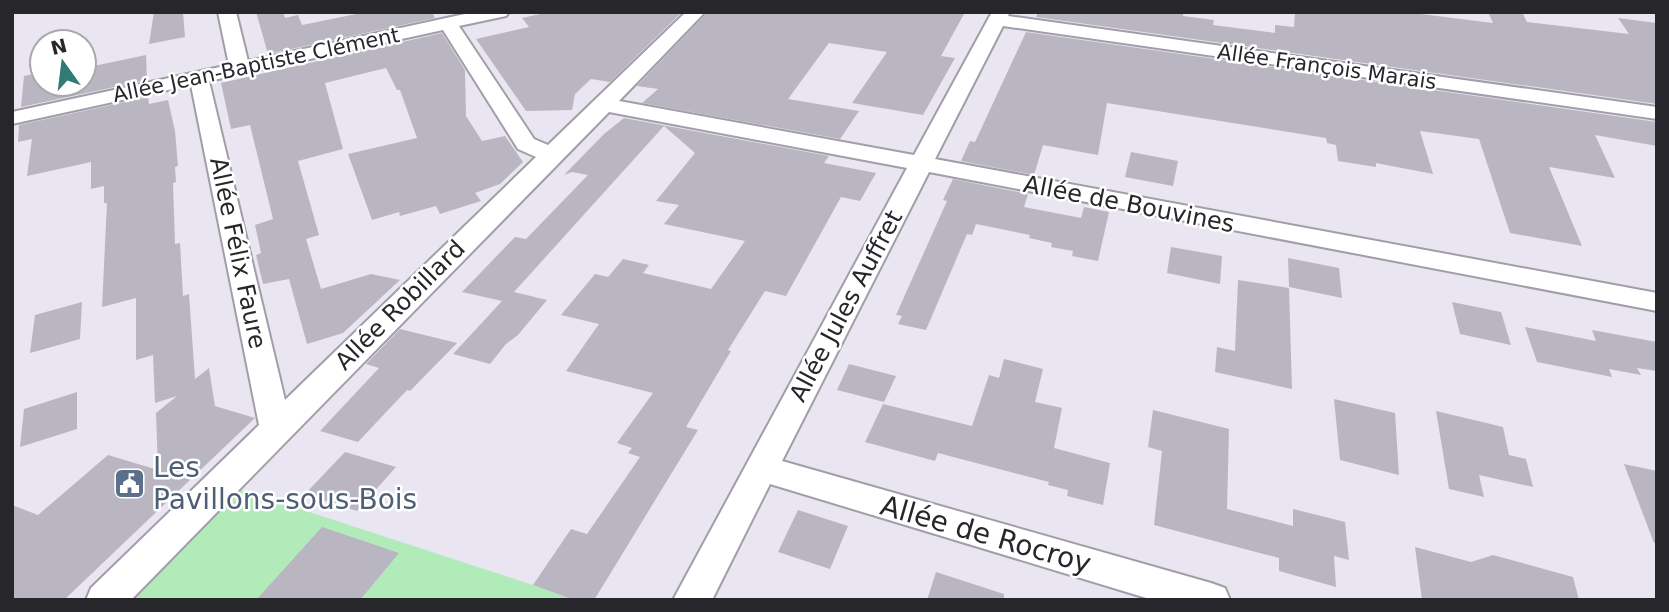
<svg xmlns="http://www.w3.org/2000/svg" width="1669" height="612" font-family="'DejaVu Sans',sans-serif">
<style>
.green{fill:#b2ebba}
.building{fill:#b9b6c2}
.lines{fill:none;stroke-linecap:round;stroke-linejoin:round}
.street-casing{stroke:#a19ea9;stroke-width:4}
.street{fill:#fff;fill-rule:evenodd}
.labels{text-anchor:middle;stroke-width:5;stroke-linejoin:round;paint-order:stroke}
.far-street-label{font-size:21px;fill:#27262a;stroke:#fff}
.street-label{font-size:24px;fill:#27262a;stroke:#fff}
.near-service-label{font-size:28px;fill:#4e5e75;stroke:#fff;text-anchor:start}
.near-street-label{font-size:28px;fill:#27262a;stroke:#fff}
</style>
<rect width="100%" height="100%" fill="#e9e6f2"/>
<!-- green -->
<path class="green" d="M239,489L533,585L574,600H132Z"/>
<!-- building -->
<path class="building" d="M154,12H183L185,37L149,44Z
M256,12H283L285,18L298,15L302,25L366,12H432L435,18L268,54Z
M549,12H682L610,82L591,79L575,94L572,110L526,111L476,39L529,27L522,18Z
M708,12H965L941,56L955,58L923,115L852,103L887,52L829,43L788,99L859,111L840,139L642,103L658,89L637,86Z
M1038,12H1184L1183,16L1214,20L1213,25L1275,33V25L1294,27L1295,12H1405L1493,23L1488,12H1522L1527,22L1629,34L1618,18L1657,23V104L1036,17Z
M1026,32L1657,122V146L1595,135L1615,178L1549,167L1582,246L1510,233L1479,139L1420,131L1433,174L1376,163V167L1338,161L1336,145L1327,143L1326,138L1107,103L1098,155L1043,145L1034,175L961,161L970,141L975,142Z
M442,33L465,70L466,116L482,141L505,136L523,162L500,184L475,193L481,201L440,214L436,206L400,216L399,212L372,220L348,154L417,138L400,90H397L386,68L325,83L343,149L298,161L319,235L306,239L321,289L371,274L400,280L343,333L307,344L289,279L263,284L256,255L261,253L255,225L273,219L250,125L231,129L221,83Z
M146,55L147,80L21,107L24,76L42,72V84H84V68Z
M148,97L149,104L168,100L175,131L178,166L175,167L176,182L173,183L175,244L180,243L183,296L189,294L195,379L209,368L215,406L255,418L64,600H12V505L38,515L108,455L158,470L156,413L177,396L155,403L153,355L136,360V298L102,307L107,203H104V186L91,189V162L27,176L32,139L18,142L19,125Z
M624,118L829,156L824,163L876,173L860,201L841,197L786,296L765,291L728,350L731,351L686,427L698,430L604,584L594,600H574L533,585L571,529L587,534L640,457L628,453L632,448L617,443L653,393L566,371L599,324L561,315L595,274L608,277L623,259L649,265L643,273L711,289L745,241L664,224L679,205L656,201L695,153L664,126L514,292L547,300L518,335L506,344L490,364L453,354L502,301L462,292L515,237L526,239L588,175L572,172L564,175L604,134Z
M1131,152L1178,161L1173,186L1125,177Z
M953,179L1028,194L1024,207L1081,218L1084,207L1109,212L1098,261L1072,256L1073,251L1051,247L1052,243L1029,238L1030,235L976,224L972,235L967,234L926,330L898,324L902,316L896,315L947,201L943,200Z
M1171,247L1222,256L1220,284L1167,273Z
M1288,258L1339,268L1342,298L1289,287Z
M1238,280L1289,288L1292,389L1215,372L1217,347L1235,351Z
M82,302L80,339L30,353L35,315Z
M1452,302L1501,312L1511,345L1460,334Z
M1525,327L1596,341L1592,330L1657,342V371L1637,368L1641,375L1609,369L1612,377L1537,362Z
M400,329L457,343L410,391L407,390L358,442L320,431L379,368L366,364Z
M1004,359L1043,369L1035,402L1062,408L1054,448L1110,463L1103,505L1067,496L1068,490L1048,485L1049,482L938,453L935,461L865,442L883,404L972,426L989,375L999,378Z
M849,364L896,376L884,402L837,390Z
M77,392V429L20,447L24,409Z
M1334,399L1395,413L1399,475L1340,460Z
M1153,410L1229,429L1227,509L1293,526V509L1345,522L1349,560L1334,556L1336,587L1279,571V558L1154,525L1162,451L1148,447Z
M1436,411L1503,427L1509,455L1526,459L1533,487L1479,475L1484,497L1449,489Z
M345,452L396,467L357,511L305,494Z
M1624,464L1657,471V543H1654Z
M798,510L848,526L830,569L778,552Z
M322,527L399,553L360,600H256Z
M1415,547L1471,562L1493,555L1573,577L1579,600H1422Z
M936,572L1004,594V600H927Z"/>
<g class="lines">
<defs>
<path id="street" d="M218,12H236L248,61L474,12H509L506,16L459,26L534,139L548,145L686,12H705L619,101L914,155L992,12H1010L1008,16L1657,107V119L1003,26L935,159L1657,293V311L929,172L782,461L1211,583L1225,588L1230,600H1153L770,484L712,600H673L907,168L609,112L131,600H86L91,588L259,425L191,85L12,124V112L229,65ZM443,30L518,149L536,157L285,400L209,81Z"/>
</defs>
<!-- street casing -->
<use href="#street" class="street-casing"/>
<!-- street -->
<use href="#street" class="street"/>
</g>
<!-- icons -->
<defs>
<symbol id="civic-square" viewBox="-11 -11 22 22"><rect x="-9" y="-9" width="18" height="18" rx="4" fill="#5c6f8a" stroke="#fff"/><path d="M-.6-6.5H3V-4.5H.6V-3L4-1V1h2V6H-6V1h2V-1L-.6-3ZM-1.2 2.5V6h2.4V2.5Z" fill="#fff"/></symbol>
</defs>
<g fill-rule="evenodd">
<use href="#civic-square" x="112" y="466" width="35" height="35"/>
</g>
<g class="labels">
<!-- far-street labels -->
<g class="far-street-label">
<text transform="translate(256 65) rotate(-12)" y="7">Allée Jean-Baptiste Clément</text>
<text transform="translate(1327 67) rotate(8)" y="7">Allée François Marais</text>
</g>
<!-- street labels -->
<g class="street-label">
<text transform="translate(1129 204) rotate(11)" y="8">Allée de Bouvines</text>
<text transform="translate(238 253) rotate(78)" y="8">Allée Félix Faure</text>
<text transform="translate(400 305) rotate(-45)" y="8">Allée Robillard</text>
<text transform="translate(846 306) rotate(-62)" y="8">Allée Jules Auffret</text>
</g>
<!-- near-service labels -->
<g class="near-service-label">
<text x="153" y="477">Les<tspan x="153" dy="32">Pavillons-sous-Bois</tspan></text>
</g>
<!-- near-street labels -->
<g class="near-street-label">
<text transform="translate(986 534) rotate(16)" y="10">Allée de Rocroy</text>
</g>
</g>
<!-- border -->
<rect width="1669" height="612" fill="none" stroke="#27262a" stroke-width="28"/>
<!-- north arrow -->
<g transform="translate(63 63) rotate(346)"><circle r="33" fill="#ffffff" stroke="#a9a8aa" stroke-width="2"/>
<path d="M0-5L12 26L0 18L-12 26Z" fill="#327a74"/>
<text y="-10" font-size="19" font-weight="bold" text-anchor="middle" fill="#27262a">N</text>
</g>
</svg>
